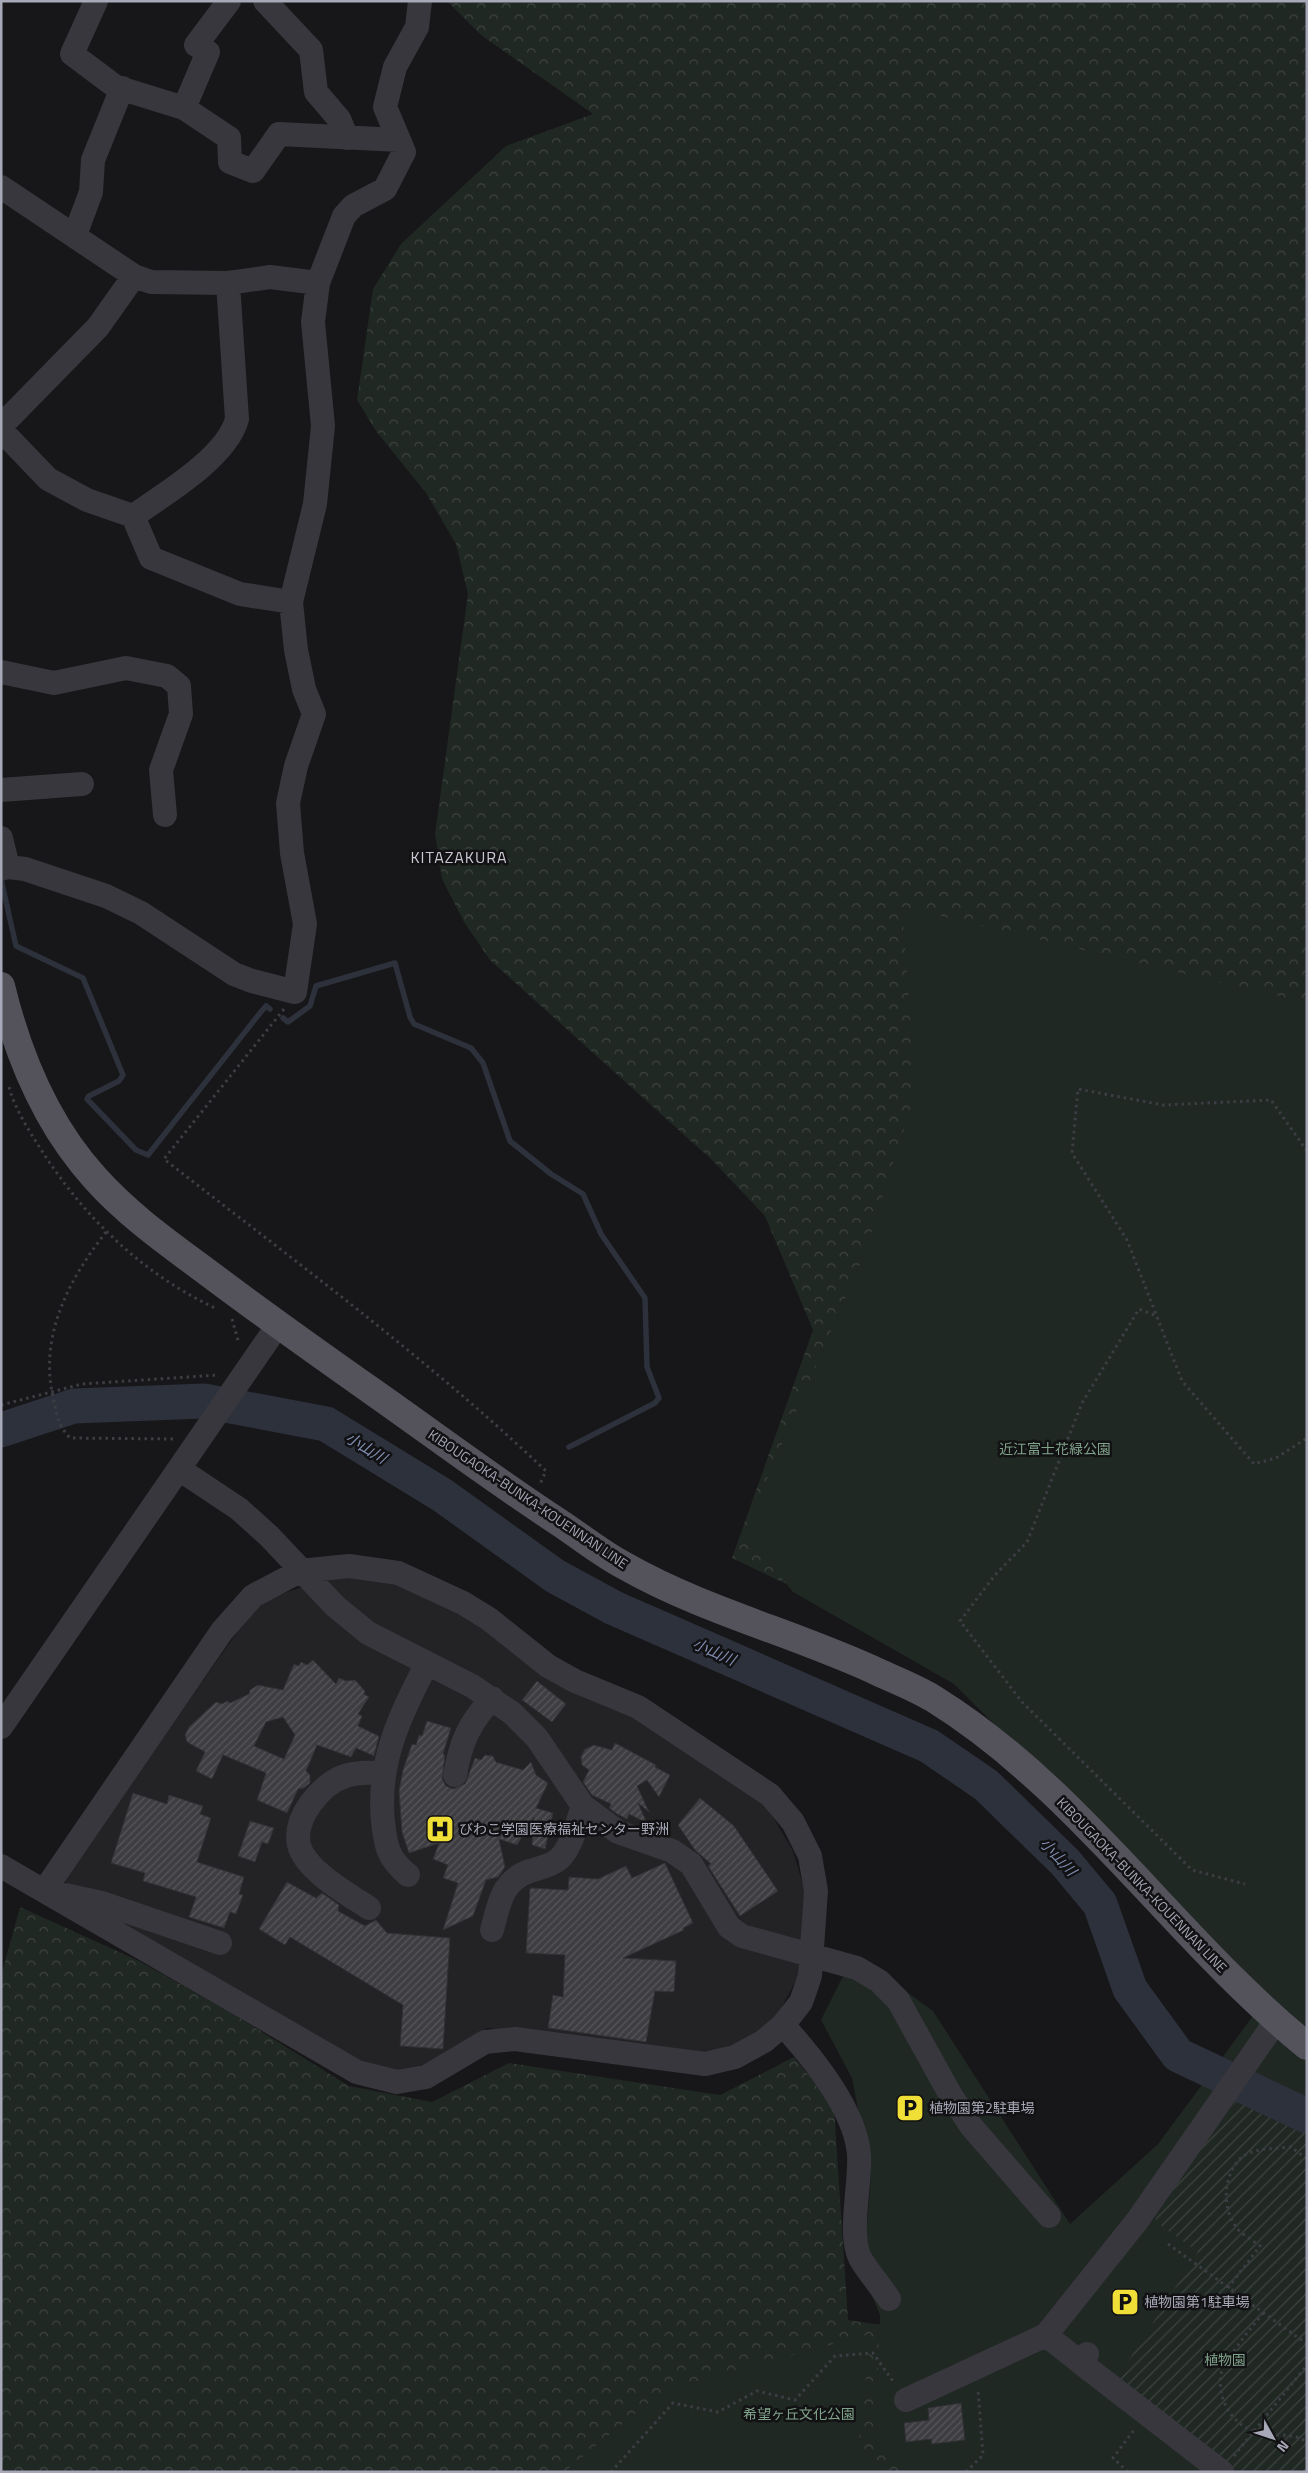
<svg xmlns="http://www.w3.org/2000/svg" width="1308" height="2473" font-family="'Titillium Web','Noto Sans JP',sans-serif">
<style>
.built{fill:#232225}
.forest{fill:url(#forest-crowns)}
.park{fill:#202823}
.garden{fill:url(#garden-furrows)}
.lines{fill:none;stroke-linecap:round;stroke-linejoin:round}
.stream{stroke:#2c313c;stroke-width:5.5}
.river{stroke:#2c313c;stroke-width:35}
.building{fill:url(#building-hatch);stroke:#313034;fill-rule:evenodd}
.path{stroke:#3d3d44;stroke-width:3;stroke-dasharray:2.5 4;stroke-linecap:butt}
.minor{stroke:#38373d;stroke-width:24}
.major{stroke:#54535c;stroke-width:28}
.labels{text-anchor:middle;stroke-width:5;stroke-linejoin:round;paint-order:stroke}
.park-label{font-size:14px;fill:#80a38b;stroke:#121113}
.street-label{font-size:14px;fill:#a8a9b8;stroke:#121113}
.poi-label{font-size:14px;fill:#a8a9b8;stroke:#121113;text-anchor:start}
.water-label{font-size:15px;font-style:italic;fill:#808eb2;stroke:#121113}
.quarter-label{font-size:16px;letter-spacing:1px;fill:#c9c9d4;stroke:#121113}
</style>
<defs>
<pattern id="forest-crowns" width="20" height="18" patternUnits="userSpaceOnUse" patternTransform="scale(1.25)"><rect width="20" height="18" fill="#202823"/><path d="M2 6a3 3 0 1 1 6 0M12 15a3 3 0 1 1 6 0" fill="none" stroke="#3e4441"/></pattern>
<pattern id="garden-furrows" width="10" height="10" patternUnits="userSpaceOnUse" patternTransform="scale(1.25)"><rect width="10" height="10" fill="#202823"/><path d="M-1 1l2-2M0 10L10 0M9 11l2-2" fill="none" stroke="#3e4441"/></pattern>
<pattern id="building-hatch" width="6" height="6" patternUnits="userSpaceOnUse" patternTransform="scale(1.25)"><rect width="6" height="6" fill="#3e3d42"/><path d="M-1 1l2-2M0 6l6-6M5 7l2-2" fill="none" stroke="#57565b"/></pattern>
</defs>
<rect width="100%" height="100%" fill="#171618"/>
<!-- built -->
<path class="built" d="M337,1576L395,1585L475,1622L634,1716L767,1807L793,1851L805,1892L801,1971L776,2018L734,2047L697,2053L487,2028L430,2064L401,2072L363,2062L112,1920L63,1880L259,1601Z"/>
<!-- forest -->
<path class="forest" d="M447,1H1307V2012L960,1668L732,1558L813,1330L765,1216L713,1161L490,960L464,922L442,879L435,834L468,594L456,544L426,493L376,431L357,400L373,289L401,244L506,146L593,114L481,35Z
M20,1907L139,1961L233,2014L349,2086L432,2102L509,2063L720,2095L794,2057L834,2107L848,2320L881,2325L1152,2472H1V1976Z"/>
<!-- park -->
<path class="park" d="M902,907L1307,1003V2472H911L875,2442L880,2315L863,2275L871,2176L852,2078L821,2020L854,1954L933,2011L1070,2224L1158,2144L1267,1997L954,1684L793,1592L744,1532L865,1253L916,1091Z
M871,2334L858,2446L890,2472H564L664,2390Z"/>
<!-- garden -->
<path class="garden" d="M1246,2088L1307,2125V2472H1197L1210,2455L1118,2377L1198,2252L1156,2222L1155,2211Z"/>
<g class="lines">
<!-- stream -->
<path class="stream" d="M1,879L16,946L83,978L123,1075L119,1081L89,1096L87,1099L136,1150L148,1155L260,1013L266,1006L270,1009
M283,1018L288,1022L310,1006L316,986L395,963L410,1017L414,1024L471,1048L483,1063L510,1141L551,1174L583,1194L601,1234L645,1298L647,1367L659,1398L655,1403L569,1447"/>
<!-- river -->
<path class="river" d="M1,1430L74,1406L204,1401L326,1424L442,1495L555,1576L614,1608L929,1746L986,1785L1065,1862L1100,1904L1130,1989L1178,2055L1307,2116"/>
</g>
<!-- building -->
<path class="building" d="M313,1660L336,1684L339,1678L346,1681L355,1680L365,1691L364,1694L369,1697L358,1714L362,1716L358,1726L379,1736L374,1756L356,1748L351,1757L317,1745L306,1771L310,1775V1783L304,1788L298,1789L287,1813L257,1800L266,1773L223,1755L212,1779L196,1771L205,1752L187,1742L185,1735L189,1727L216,1702L222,1704L227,1701L230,1703L249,1694L250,1690L258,1685L283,1690L294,1664L299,1666L301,1662L307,1665ZM283,1717L295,1735L284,1759L254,1746L266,1722Z
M537,1681L566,1704L552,1722L522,1700Z
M427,1721L451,1728L443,1754L445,1755L442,1779L446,1786L453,1789L465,1784L475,1758L481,1760L485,1755L493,1756L496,1762L523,1770L531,1762L536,1775L548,1783L536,1808L553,1813L545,1849L532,1845L534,1817L517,1845L499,1839L505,1867L501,1873L498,1877L486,1880L473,1916L443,1930L458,1883L443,1878L448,1865L433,1859L439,1843L409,1853L402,1832L399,1791L403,1770L412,1744L416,1745L419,1735L422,1736Z
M615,1743L656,1765L655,1767L670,1775L659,1797L647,1780L637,1786L649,1812L638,1803L647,1823L629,1814L627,1819L617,1814L609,1808L611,1804L592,1795L583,1782L589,1770L582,1765L581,1757L585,1749L594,1745L612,1750Z
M133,1793L167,1804L169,1795L203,1806L200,1814L211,1818L197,1862L244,1877L239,1894L243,1895L236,1914L230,1912L224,1928L189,1917L196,1897L143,1881L145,1873L111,1863Z
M700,1798L734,1826L778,1891L740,1916L708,1866L711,1864L695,1850L678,1825Z
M250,1821L274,1828L268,1844L262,1842L255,1862L238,1856Z
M665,1863L693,1923L683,1928L684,1930L623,1958L676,1961L674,1992L655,1991L646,2042L548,2028L553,1995L563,1997L565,1955L526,1953L530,1888L568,1890L569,1877L598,1879L626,1866L632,1878Z
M287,1882L316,1898L322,1893L339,1905L338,1911L365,1926L376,1920L387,1933L450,1938L443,2049L400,2046L403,2005L290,1937L285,1945L259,1929Z
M961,2403L965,2440L932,2444L931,2439L906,2442L904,2423L929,2420L928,2408Z"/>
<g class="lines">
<!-- path -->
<path class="path" d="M284,1009L164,1159C293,1260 427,1358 546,1471L540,1484
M9,1087C15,1109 28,1129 40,1148C83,1216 141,1273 215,1308
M1307,1151L1271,1100L1163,1105L1078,1089L1072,1153L1127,1240L1182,1381L1254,1464L1276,1458L1307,1438
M106,1232C69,1279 39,1336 53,1397C57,1415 57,1424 70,1438L173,1439
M1154,1315L1139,1309L1082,1403L1027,1542L995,1575L960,1621L1022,1702L1192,1870L1245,1884
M232,1319L239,1344
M1,1405L82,1384L218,1375
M1168,2244L1307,2344
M1228,2288L1260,2246C1252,2240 1241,2234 1236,2227C1222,2208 1223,2176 1240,2159C1252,2147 1276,2149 1291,2147L1307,2159
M1263,2313C1253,2326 1224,2360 1221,2374C1217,2399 1231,2423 1255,2432C1274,2438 1290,2431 1307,2442
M1234,2456L1307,2365
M611,2472L673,2403L718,2412L757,2391L795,2400L835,2356L873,2353L895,2384
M966,2472L983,2455L978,2390
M1128,2472L1113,2458L1134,2430"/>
<!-- minor -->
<path class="minor" d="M96,1L72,54L116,87L184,108L229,138L230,162L253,171L279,134L399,140
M265,1L311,50L316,92L339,119L347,138
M184,108L208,52L196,45L229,1
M1,187L134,276L151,282L228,283L270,277L318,283
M75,235L91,192L93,160L122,88
M1,426L98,327L134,276
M1,430L48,479L87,500L133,516L151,558L240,594L291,602
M133,516C165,494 227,457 237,419L228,283
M1,672L54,683L126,668L167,676L179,686L181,714L161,770L165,815
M1,790L82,784
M1,838L8,867
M1,869L8,867L25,869L106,896L141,913L234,974L252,981L295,992L305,924L292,853L288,803L296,766L314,714L304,689L296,650L291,602L315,504L323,426L313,322L318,283L344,216L353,206L385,189L404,152L385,107L395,67L417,27L420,1
M179,1469L239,1509L269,1536L335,1606L368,1633L472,1686L512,1713L537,1738L583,1806L618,1832L672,1851L691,1864L729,1927L742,1936L857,1968L879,1981L898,2000L950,2094L971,2126L1049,2216
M1,1727L278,1325
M455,1775C461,1741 469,1724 492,1698
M1,1866L44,1891L357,2072L397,2082L426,2077L485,2042L515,2039L705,2064L735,2057L764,2041L783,2025L801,2002L810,1976L816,1891L810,1856L793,1822L770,1795L638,1707L575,1681L548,1666L489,1619L463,1603L398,1573L349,1566L300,1571L253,1596L222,1631L44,1891
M408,1875C388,1858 386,1848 383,1822C377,1761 400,1716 427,1663
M65,1895L102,1903L220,1943
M369,1908C348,1894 305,1870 299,1845C293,1818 321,1784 345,1776C358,1772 369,1772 383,1774
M492,1930C499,1904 502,1880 530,1871C539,1868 551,1866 559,1859C572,1847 577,1822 583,1806
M783,2025C812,2057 856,2111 859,2155C861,2183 848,2234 860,2258C868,2272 880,2285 889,2299
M1046,2335L1081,2363L1087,2354
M1081,2363L1222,2472
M906,2400L1046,2335L1137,2221L1276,2021"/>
<!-- major -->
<path class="major" d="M1,986C18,1056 46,1124 95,1178C128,1215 168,1243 207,1272C263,1314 319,1354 376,1394C437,1437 497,1482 560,1523C581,1537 602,1554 625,1566C704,1611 797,1634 880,1673C898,1681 918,1689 934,1699C1080,1790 1175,1939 1307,2046"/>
</g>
<!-- icons -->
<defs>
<symbol id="hospital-square" viewBox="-11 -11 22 22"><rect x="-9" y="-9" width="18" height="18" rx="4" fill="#efdf37" stroke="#121113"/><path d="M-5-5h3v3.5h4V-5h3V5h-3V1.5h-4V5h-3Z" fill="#111"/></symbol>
<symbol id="parking-square" viewBox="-11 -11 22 22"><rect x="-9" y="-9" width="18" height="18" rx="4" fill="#efdf37" stroke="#121113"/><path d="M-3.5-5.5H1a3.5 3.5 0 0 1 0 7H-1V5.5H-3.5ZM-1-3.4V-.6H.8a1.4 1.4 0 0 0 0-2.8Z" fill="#111"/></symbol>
</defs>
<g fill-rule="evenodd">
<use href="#hospital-square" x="424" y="1813" width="32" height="32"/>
<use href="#parking-square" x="894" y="2092" width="32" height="32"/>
<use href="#parking-square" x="1109" y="2286" width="32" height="32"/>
</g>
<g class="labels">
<!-- park labels -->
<g class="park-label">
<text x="1055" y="1454">近江富士花緑公園</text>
<text x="1225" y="2365">植物園</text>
<text x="799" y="2419">希望ヶ丘文化公園</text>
</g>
<!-- street labels -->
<g class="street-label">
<text transform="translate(528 1499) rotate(34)" y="5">KIBOUGAOKA-BUNKA-KOUENNAN LINE</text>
<text transform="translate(1142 1885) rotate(46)" y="5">KIBOUGAOKA-BUNKA-KOUENNAN LINE</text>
</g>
<!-- poi labels -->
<g class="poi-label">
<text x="459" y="1834">びわこ学園医療福祉センター野洲</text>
<text x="929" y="2113">植物園第2駐車場</text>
<text x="1144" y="2307">植物園第1駐車場</text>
</g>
<!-- water labels -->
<g class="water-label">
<text transform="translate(366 1448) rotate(31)" y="5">小山川</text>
<text transform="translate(714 1652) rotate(24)" y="5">小山川</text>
<text transform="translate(1058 1857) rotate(47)" y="5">小山川</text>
</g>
<!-- quarter labels -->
<g class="quarter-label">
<text x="459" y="863">KITAZAKURA</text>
</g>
</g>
<!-- border -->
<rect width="1308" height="2473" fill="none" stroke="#a8a9b8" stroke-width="5"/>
<!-- north arrow -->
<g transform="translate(1273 2438) rotate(130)" stroke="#121113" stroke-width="4" paint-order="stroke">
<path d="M0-4L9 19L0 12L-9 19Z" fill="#a8a9b8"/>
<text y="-8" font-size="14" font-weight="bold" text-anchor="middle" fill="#a8a9b8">N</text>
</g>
</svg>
